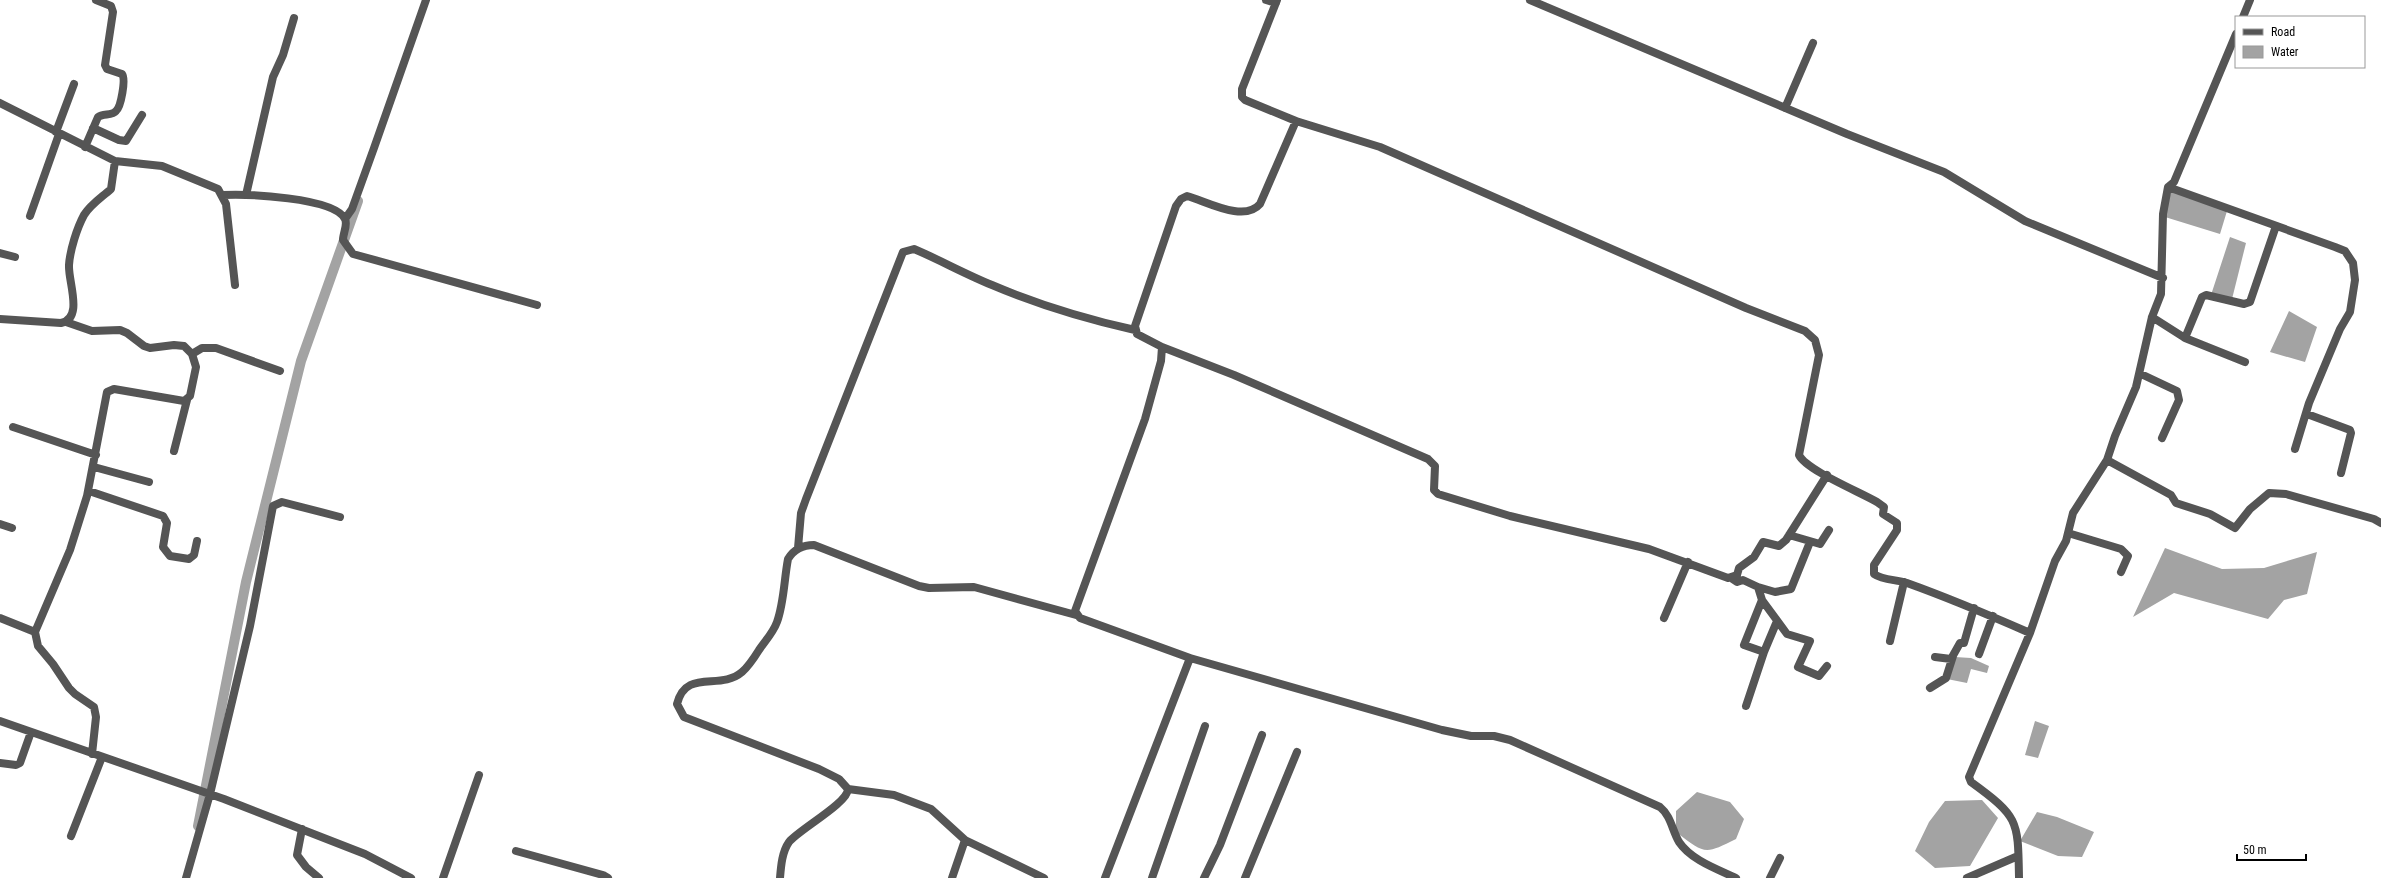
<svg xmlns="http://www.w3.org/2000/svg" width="2381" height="878" font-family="'Roboto Condensed',sans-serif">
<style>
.water{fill:#a3a3a3}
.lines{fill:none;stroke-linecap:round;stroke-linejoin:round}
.canal{stroke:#a3a3a3;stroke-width:10}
.street{stroke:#555;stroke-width:8}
</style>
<rect width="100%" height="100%" fill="#fff"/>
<!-- water -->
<path class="water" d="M2171,191L2227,211L2220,234L2165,217Z
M2230,237L2246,243L2232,299L2211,295Z
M2289,311L2317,327L2305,362L2270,352Z
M2165,548L2222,569L2264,568L2317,552L2307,594L2284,600L2268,619L2174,593L2133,617Z
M1955,657L1971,658L1989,666L1987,673L1971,669L1967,683L1947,679Z
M2035,721L2049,726L2038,758L2025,755Z
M1697,792L1730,802L1744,819L1736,839C1704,855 1705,854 1676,832V811Z
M1982,800L1998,818L1970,866L1935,868L1915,851L1929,822L1945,801Z
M2037,812L2057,817L2094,832L2082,857L2058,856L2020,841Z"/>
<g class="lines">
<!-- canal -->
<path class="canal" d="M198,826L246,582L301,361L358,201"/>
<!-- street -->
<path class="street" d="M1266,0L1276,3
M1277,0L1242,89V97L1245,100L1296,121L1380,147L1746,308L1805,331L1815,340L1819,355L1799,455C1806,470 1860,492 1877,502L1884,507L1883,514L1897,523V530L1874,565V574C1884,581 1896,579 1907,583C1949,598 1989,615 2030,633
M1530,0L1847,134L1944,172L2025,221L2163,278
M2243,17L2250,0
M0,103L115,161L162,166L218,189L226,204L235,285
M1785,108L1813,43
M93,128L119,140L126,141L142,115
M56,132L74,84
M85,147L98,117C103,113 112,116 116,111C121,107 126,79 122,74L107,69L105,65L113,12L111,6L96,0
M2168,187L2335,247L2345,251L2353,263L2355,280L2350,312L2340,329L2309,403L2295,449
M223,195C245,194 334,197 345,219C348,225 343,233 343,240L353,254L537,305
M246,195L273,77L283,55L294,18
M30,216L59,134
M345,219L352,209L374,148L426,0
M0,253L15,257
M2152,317L2185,338L2245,362
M0,319L61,323C84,318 68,282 69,265C70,250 77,228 84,215C91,204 101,198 111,189L115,161
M66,322L92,331L120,330L127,333L144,346L150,348L174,345L184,346L192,354L196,367L190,396L184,401L114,389L107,392L87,496L70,550L35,632L38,646L53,664L69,688L75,694L94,707L96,717L92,754
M2185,338L2202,297L2206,295L2244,304L2250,302L2276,226
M1162,347L1234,375L1428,459L1435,466L1434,490L1438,494L1510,516L1649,549L1728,578L1737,575L1739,568L1754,557L1763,542L1779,546L1786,540L1827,475
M192,354L202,348H216L280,371
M2141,374L2177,391L2179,400L2162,438
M2307,414L2350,430L2351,433L2341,473
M13,427L96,455
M174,451L187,400
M2107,460L2171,495L2176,503L2210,514L2235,528L2250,509L2269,493L2286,494L2374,519L2381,523
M94,467L149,482
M89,491L163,516L167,523L163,547L170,556L189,559L194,555L197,541
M0,524L12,528
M2068,533L2121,549L2128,556L2121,572
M1789,535L1820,544L1829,530
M798,548L801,513L806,499L903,252L914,249C940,260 965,274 992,285C1039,305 1086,319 1135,330
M1731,578L1737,582L1743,580L1758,587L1762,600L1787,634L1810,641L1798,667L1819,676L1827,666
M1758,587L1775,592L1791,589L1810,542
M1762,600L1744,645L1764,652
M0,618L35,632
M1664,618L1688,562
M1890,641L1904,582
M1979,654L1993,616
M1935,657L1951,659L1960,643H1964L1974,608
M1190,658L1442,730L1471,736H1494L1510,740L1660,807C1671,816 1672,830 1679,842C1691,860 1717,869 1736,878
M1930,688L1946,678L1953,656
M1746,706L1764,652L1777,621
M0,721L224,799L365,854L411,878
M0,763L16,765L20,763L31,732
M848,789L894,795L931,809L965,840
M302,829L297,855L306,867L319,878
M71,836L102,757
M516,851L603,875L608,878
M186,878L210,794L250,626L273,506L282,502L340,517
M443,878L479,775
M780,878C781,866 782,852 789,842C800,829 848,803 848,789L839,779L819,769L684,717L677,704C686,668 720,691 742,672C749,666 754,658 759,650C765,641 773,633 777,622C784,603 784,580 788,559C794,549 802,545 814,545L919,586L929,588L974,587L1076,615
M952,878L965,840L1044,878
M1105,878L1190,658L1080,618L1075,611L1145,419L1161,361L1162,347L1137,334L1135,326L1176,206L1181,199L1187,196C1206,201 1244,223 1260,204L1296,121
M1152,878L1205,726
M1204,878L1220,845L1262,735
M1245,878L1297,752
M1770,878L1780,858
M1967,878L2018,856
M2019,878C2018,820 2019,817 1971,782L1969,777L2030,633L2055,561L2066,541L2073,513L2107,460L2115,436L2136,387L2152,317L2161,294L2163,214L2168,187L2174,182L2236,34"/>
</g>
<!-- legend -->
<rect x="2235" y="16" width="130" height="52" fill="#ffffff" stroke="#999999"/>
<rect x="2243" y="29" width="20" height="6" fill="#555555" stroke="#999999"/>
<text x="2271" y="36" font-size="12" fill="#000000">Road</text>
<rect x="2243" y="46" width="20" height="12" fill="#a3a3a3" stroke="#999999"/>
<text x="2271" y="56" font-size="12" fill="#000000">Water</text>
<!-- scale -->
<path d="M2237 854v6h69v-6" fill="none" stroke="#000000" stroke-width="2"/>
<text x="2243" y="854" font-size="12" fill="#000000" stroke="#ffffff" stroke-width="3" paint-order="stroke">50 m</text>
</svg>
